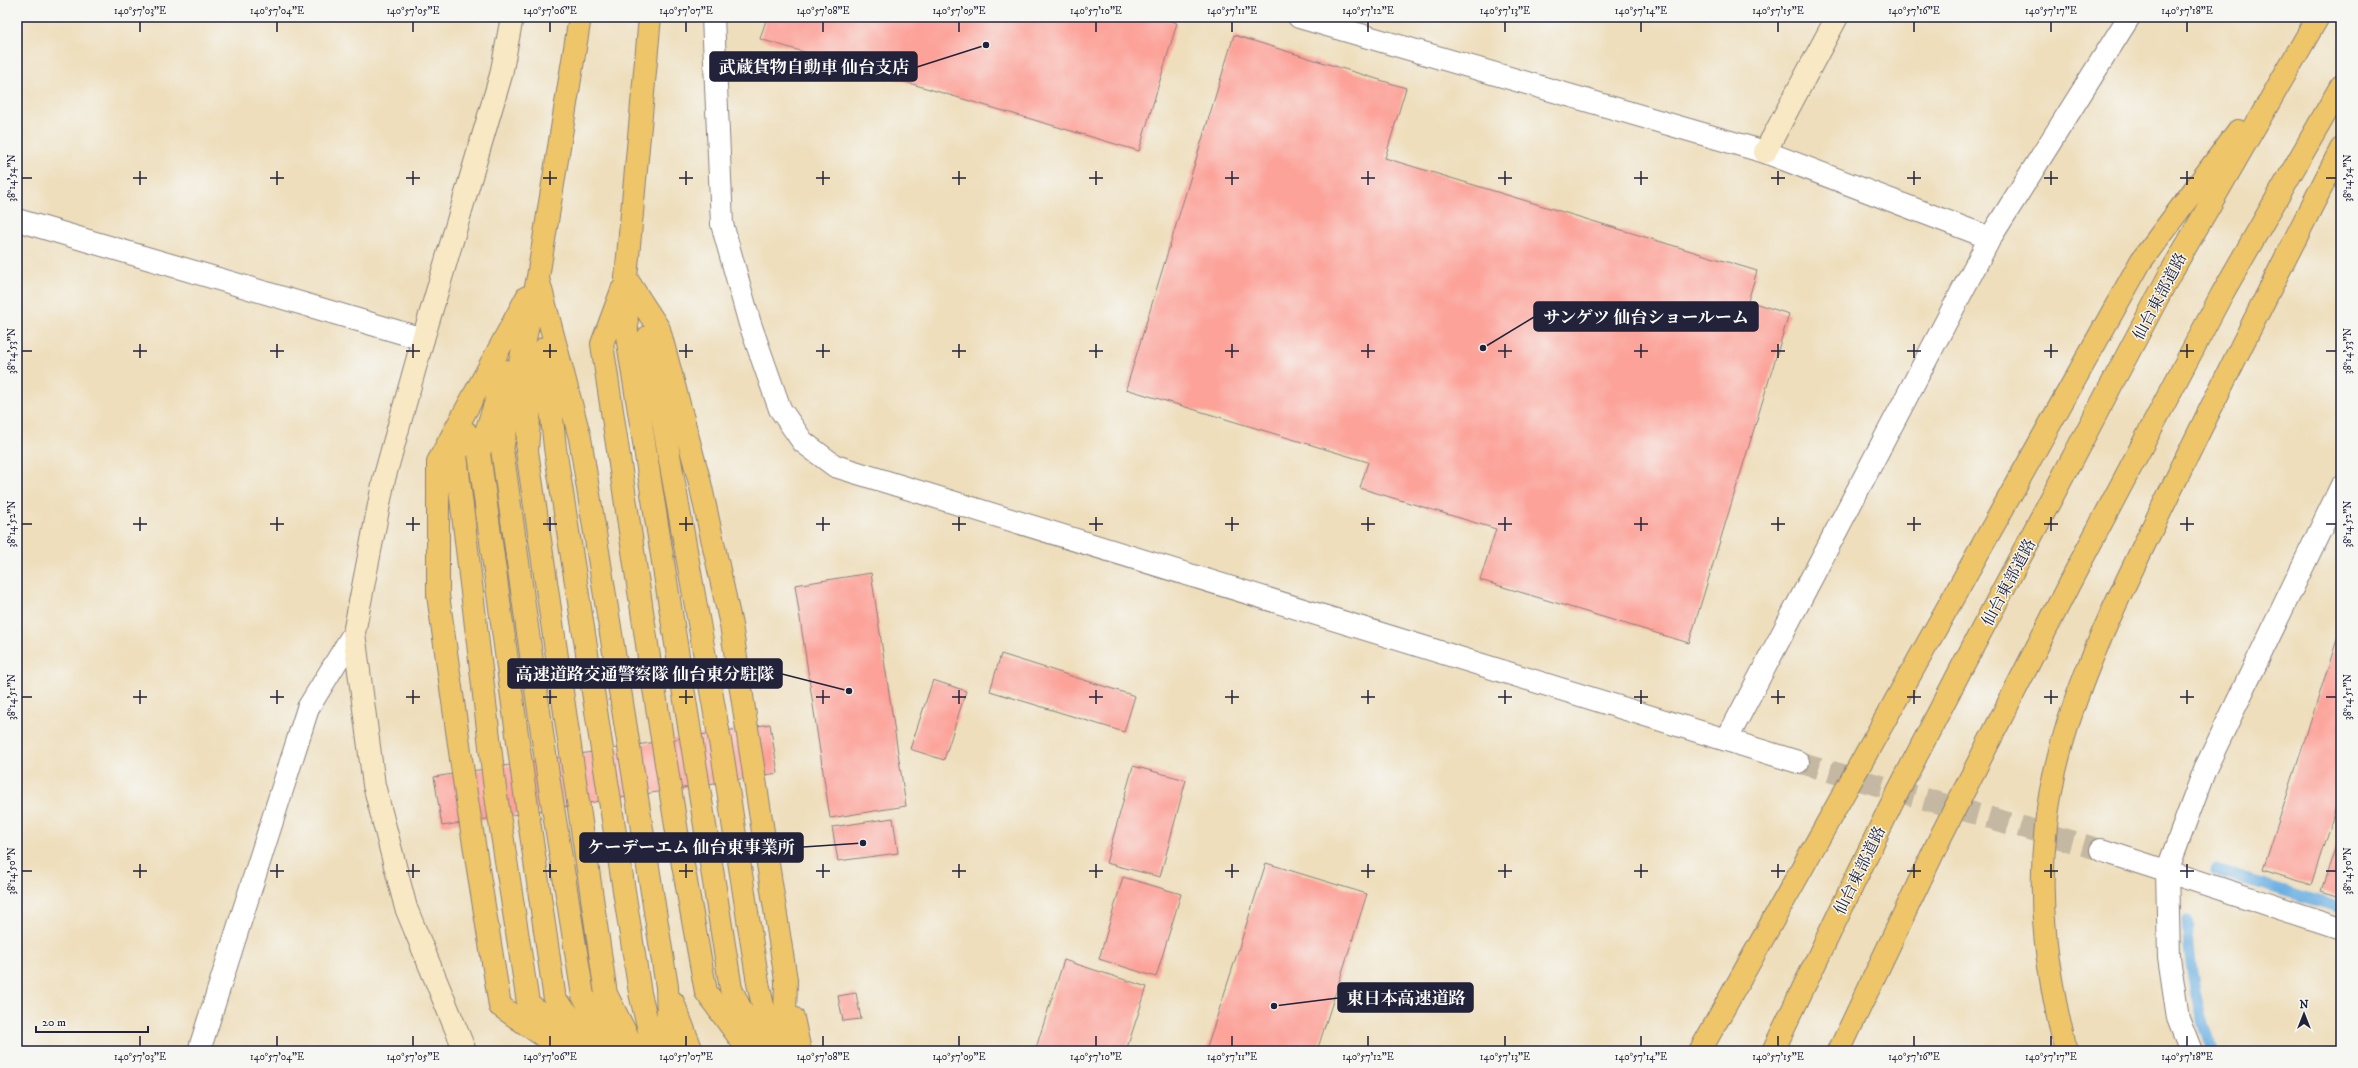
<svg xmlns="http://www.w3.org/2000/svg" width="2358" height="1068" font-family="'IM FELL DW Pica','Noto Serif JP',serif">
<style>
.lines{fill:none;stroke-linecap:round;stroke-linejoin:round}
.stream{stroke:#6db0e2;stroke-width:11}
.building{fill:#fca299}
.street-tunnel{stroke:#c5b8a2;stroke-width:22;stroke-dasharray:22 11;stroke-linecap:butt}
.street-casing{stroke:#88807c;stroke-width:24}
.secondary-casing{stroke:#88807c;stroke-width:24}
.highway-casing{stroke:#88807c;stroke-width:24}
.street{stroke:#fff;stroke-width:22}
.secondary{stroke:#f8e8c3;stroke-width:22}
.highway{stroke:#eec569;stroke-width:22}
.ticks{fill:none;stroke:#22223b;stroke-width:1.5}
.labels{text-anchor:middle;stroke-width:3;stroke-linejoin:round;paint-order:stroke}
.street-label{font-size:16px;fill:#22223b;stroke:#f6f6f2}
.leader{fill:none;stroke:#22223b;stroke-width:1.5}
.callout-dot{fill:#22223b;stroke:#f6f6f2;stroke-width:1.5}
.callout{fill:#22223b;stroke:#22223b;stroke-width:1.5}
.callout-label{font-size:17px;text-anchor:middle;font-weight:bold;fill:#fff}
.neatline{fill:none;stroke:#22223b;stroke-width:1.5}
.ticks-label{font-size:10px;text-anchor:middle;fill:#22223b}
</style>
<rect width="100%" height="100%" fill="#f6f6f2"/>
<filter id="ink" filterUnits="userSpaceOnUse"><feTurbulence type="fractalNoise" baseFrequency=".025" numOctaves="2"/><feDisplacementMap in="SourceGraphic" scale="8" xChannelSelector="R" yChannelSelector="G"/><feConvolveMatrix kernelMatrix="1 2 1 2 8 2 1 2 1" color-interpolation-filters="sRGB"/></filter>
<filter id="wash" filterUnits="userSpaceOnUse"><feTurbulence type="fractalNoise" baseFrequency=".012" numOctaves="4" result="noise"/><feDisplacementMap in="SourceGraphic" scale="16" xChannelSelector="R" yChannelSelector="G"/><feGaussianBlur stdDeviation="0.9" result="paint"/><feColorMatrix in="noise" values="0 0 0 0 0 0 0 0 0 0 0 0 0 0 0 0 0 1.4 0 .05"/><feComposite in="paint" operator="in"/></filter>
<g filter="url(#wash)">
<rect width="100%" height="100%" fill="#eedebc"/>
<g class="lines">
<!-- stream -->
<path class="stream" d="M2215,870L2341,908
M2187,920C2190,964 2195,1010 2213,1051"/>
</g>
<g id="blocks">
<!-- building -->
<path class="building" d="M767,17H1157L1177,23L1139,151L760,39Z
M1234,35L1406,88L1385,158L1757,271L1748,301L1789,314L1689,643L1480,580L1496,529L1360,488L1368,462L1126,389Z
M871,573L906,806L830,818L795,585Z
M2341,627V791L2311,885L2263,870Z
M1001,654L1135,696L1124,732L990,691Z
M933,680L966,691L944,760L910,749Z
M770,724L778,773L442,826L434,777Z
M1133,766L1186,780L1160,877L1106,863Z
M893,818L898,853L838,861L832,827Z
M2341,830V897L2321,891Z
M1266,863L1367,894L1317,1051H1206Z
M1123,877L1181,894L1156,977L1099,959Z
M1064,960L1147,987L1126,1051H1035Z
M856,993L861,1019L843,1021L838,996Z"/>
</g>
</g>
<g filter="url(#ink)">
<use href="#blocks" fill-opacity="0" stroke="#88807c" stroke-width="1"/>
<g class="lines">
<!-- street-tunnel -->
<path class="street-tunnel" d="M1798,762L2101,850"/>
<defs>
<path id="street" d="M713,17L722,224L750,324L780,409L803,442L835,466L1798,762
M1299,17L1765,152L1990,238L1727,739
M17,220L423,339
M1990,238L2129,17
M2101,850L2341,928
M199,1051L308,708L354,633
M2191,1051L2178,1018L2169,957L2167,871L2205,769L2341,487"/>
<path id="secondary" d="M1765,152L1837,17
M465,1051L406,908L374,785L354,633L384,479L423,339L501,75L512,17"/>
<path id="highway" d="M580,17L538,277L502,449L549,782L583,996L621,1051
M650,17L626,278L627,336L731,989L761,1051
M626,278L659,329L700,483L731,625L786,980L784,1051
M539,282L580,438L667,987L669,1051
M622,290L602,344L648,651L677,832L706,992L749,1051
M527,297L438,462V595L466,794L500,1006L565,1051
M648,337L723,758L758,983L773,1051
M545,348L555,448L640,993L654,1051
M533,354L527,451L606,994L635,1051
M506,371L479,453L524,786L555,1000L603,1050
M466,432L456,455L495,789L528,1003L585,1051
M673,1002L692,1051
M793,1018L800,1051
M1700,1051L2141,261L2238,131
M1773,1051L1891,805L1960,671L2170,274L2318,17
M1839,1051L1941,836L2069,584L2222,294L2341,86
M2066,1051C2047,974 2037,904 2046,825C2057,714 2117,601 2165,502C2222,384 2281,266 2341,149"/>
</defs>
<!-- street casing -->
<use href="#street" class="street-casing"/>
<!-- secondary casing -->
<use href="#secondary" class="secondary-casing"/>
<!-- highway casing -->
<use href="#highway" class="highway-casing"/>
<!-- street -->
<use href="#street" class="street"/>
<!-- secondary -->
<use href="#secondary" class="secondary"/>
<!-- highway -->
<use href="#highway" class="highway"/>
</g>
</g>
<!-- ticks -->
<path class="ticks" d="M140,22V32M277,22V32M413,22V32M550,22V32M686,22V32M823,22V32M959,22V32M1096,22V32M1232,22V32M1368,22V32M1505,22V32M1641,22V32M1778,22V32M1914,22V32M2051,22V32M2187,22V32M140,171V185M277,171V185M413,171V185M550,171V185M686,171V185M823,171V185M959,171V185M1096,171V185M1232,171V185M1368,171V185M1505,171V185M1641,171V185M1778,171V185M1914,171V185M2051,171V185M2187,171V185M22,178H32M133,178H147M270,178H284M406,178H420M543,178H557M679,178H693M816,178H830M952,178H966M1089,178H1103M1225,178H1239M1361,178H1375M1498,178H1512M1634,178H1648M1771,178H1785M1907,178H1921M2044,178H2058M2180,178H2194M2326,178H2336M140,344V358M277,344V358M413,344V358M550,344V358M686,344V358M823,344V358M959,344V358M1096,344V358M1232,344V358M1368,344V358M1505,344V358M1641,344V358M1778,344V358M1914,344V358M2051,344V358M2187,344V358M22,351H32M133,351H147M270,351H284M406,351H420M543,351H557M679,351H693M816,351H830M952,351H966M1089,351H1103M1225,351H1239M1361,351H1375M1498,351H1512M1634,351H1648M1771,351H1785M1907,351H1921M2044,351H2058M2180,351H2194M2326,351H2336M140,517V531M277,517V531M413,517V531M550,517V531M686,517V531M823,517V531M959,517V531M1096,517V531M1232,517V531M1368,517V531M1505,517V531M1641,517V531M1778,517V531M1914,517V531M2051,517V531M2187,517V531M22,524H32M133,524H147M270,524H284M406,524H420M543,524H557M679,524H693M816,524H830M952,524H966M1089,524H1103M1225,524H1239M1361,524H1375M1498,524H1512M1634,524H1648M1771,524H1785M1907,524H1921M2044,524H2058M2180,524H2194M2326,524H2336M140,690V704M277,690V704M413,690V704M550,690V704M686,690V704M823,690V704M959,690V704M1096,690V704M1232,690V704M1368,690V704M1505,690V704M1641,690V704M1778,690V704M1914,690V704M2051,690V704M2187,690V704M22,697H32M133,697H147M270,697H284M406,697H420M543,697H557M679,697H693M816,697H830M952,697H966M1089,697H1103M1225,697H1239M1361,697H1375M1498,697H1512M1634,697H1648M1771,697H1785M1907,697H1921M2044,697H2058M2180,697H2194M2326,697H2336M140,864V878M277,864V878M413,864V878M550,864V878M686,864V878M823,864V878M959,864V878M1096,864V878M1232,864V878M1368,864V878M1505,864V878M1641,864V878M1778,864V878M1914,864V878M2051,864V878M2187,864V878M22,871H32M133,871H147M270,871H284M406,871H420M543,871H557M679,871H693M816,871H830M952,871H966M1089,871H1103M1225,871H1239M1361,871H1375M1498,871H1512M1634,871H1648M1771,871H1785M1907,871H1921M2044,871H2058M2180,871H2194M2326,871H2336M140,1036V1046M277,1036V1046M413,1036V1046M550,1036V1046M686,1036V1046M823,1036V1046M959,1036V1046M1096,1036V1046M1232,1036V1046M1368,1036V1046M1505,1036V1046M1641,1036V1046M1778,1036V1046M1914,1036V1046M2051,1036V1046M2187,1036V1046"/>
<g class="labels">
<!-- street labels -->
<g class="street-label">
<text transform="translate(2159 296) rotate(-62)" y="6">仙台東部道路</text>
<text transform="translate(2008 582) rotate(-62)" y="6">仙台東部道路</text>
<text transform="translate(1859 870) rotate(-64)" y="6">仙台東部道路</text>
</g>
</g>
<!-- callouts -->
<path class="leader" d="M986 45L917 67M1483 348L1534 317M849 691L782 674M863 843L803 847M1274 1006L1338 998"/>
<g class="callout-dot">
<circle cx="986" cy="45" r="4"/>
<circle cx="1483" cy="348" r="4"/>
<circle cx="849" cy="691" r="4"/>
<circle cx="863" cy="843" r="4"/>
<circle cx="1274" cy="1006" r="4"/>
</g>
<g class="callout">
<rect x="710" y="52" width="207" height="29" rx="4"/>
<rect x="1534" y="302" width="224" height="29" rx="4"/>
<rect x="508" y="659" width="274" height="29" rx="4"/>
<rect x="580" y="833" width="223" height="29" rx="4"/>
<rect x="1338" y="983" width="135" height="29" rx="4"/>
</g>
<g class="callout-label">
<text x="814" y="73">武蔵貨物自動車 仙台支店</text>
<text x="1646" y="323">サンゲツ 仙台ショールーム</text>
<text x="645" y="680">高速道路交通警察隊 仙台東分駐隊</text>
<text x="691" y="853">ケーデーエム 仙台東事業所</text>
<text x="1406" y="1004">東日本高速道路</text>
</g>
<!-- margin -->
<rect width="2358" height="1068" fill="none" stroke="#f6f6f2" stroke-width="44"/>
<!-- north arrow -->
<g transform="translate(2304 1014)" stroke="#f6f6f2" stroke-width="3" paint-order="stroke">
<path d="M0-3L7 15L0 10L-7 15Z" fill="#22223b"/>
<text y="-6" font-size="11" font-weight="bold" text-anchor="middle" fill="#22223b">N</text>
</g>
<!-- scale -->
<path d="M36 1026v6h112v-6" fill="none" stroke="#22223b" stroke-width="2"/>
<text x="42" y="1026" font-size="12" fill="#22223b" stroke="#f6f6f2" stroke-width="3" paint-order="stroke">20 m</text>
<rect x="22" y="22" width="2314" height="1024" class="neatline"/>
<g class="ticks-label">
<text x="140" y="14">140°57'03"E</text>
<text x="277" y="14">140°57'04"E</text>
<text x="413" y="14">140°57'05"E</text>
<text x="550" y="14">140°57'06"E</text>
<text x="686" y="14">140°57'07"E</text>
<text x="823" y="14">140°57'08"E</text>
<text x="959" y="14">140°57'09"E</text>
<text x="1096" y="14">140°57'10"E</text>
<text x="1232" y="14">140°57'11"E</text>
<text x="1368" y="14">140°57'12"E</text>
<text x="1505" y="14">140°57'13"E</text>
<text x="1641" y="14">140°57'14"E</text>
<text x="1778" y="14">140°57'15"E</text>
<text x="1914" y="14">140°57'16"E</text>
<text x="2051" y="14">140°57'17"E</text>
<text x="2187" y="14">140°57'18"E</text>
<text transform="translate(11 178) rotate(-90)" y="4">38°14'54"N</text>
<text transform="translate(2347 178) rotate(-90)" y="4">38°14'54"N</text>
<text transform="translate(11 351) rotate(-90)" y="4">38°14'53"N</text>
<text transform="translate(2347 351) rotate(-90)" y="4">38°14'53"N</text>
<text transform="translate(11 524) rotate(-90)" y="4">38°14'52"N</text>
<text transform="translate(2347 524) rotate(-90)" y="4">38°14'52"N</text>
<text transform="translate(11 697) rotate(-90)" y="4">38°14'51"N</text>
<text transform="translate(2347 697) rotate(-90)" y="4">38°14'51"N</text>
<text transform="translate(11 871) rotate(-90)" y="4">38°14'50"N</text>
<text transform="translate(2347 871) rotate(-90)" y="4">38°14'50"N</text>
<text x="140" y="1060">140°57'03"E</text>
<text x="277" y="1060">140°57'04"E</text>
<text x="413" y="1060">140°57'05"E</text>
<text x="550" y="1060">140°57'06"E</text>
<text x="686" y="1060">140°57'07"E</text>
<text x="823" y="1060">140°57'08"E</text>
<text x="959" y="1060">140°57'09"E</text>
<text x="1096" y="1060">140°57'10"E</text>
<text x="1232" y="1060">140°57'11"E</text>
<text x="1368" y="1060">140°57'12"E</text>
<text x="1505" y="1060">140°57'13"E</text>
<text x="1641" y="1060">140°57'14"E</text>
<text x="1778" y="1060">140°57'15"E</text>
<text x="1914" y="1060">140°57'16"E</text>
<text x="2051" y="1060">140°57'17"E</text>
<text x="2187" y="1060">140°57'18"E</text>
</g>
</svg>
